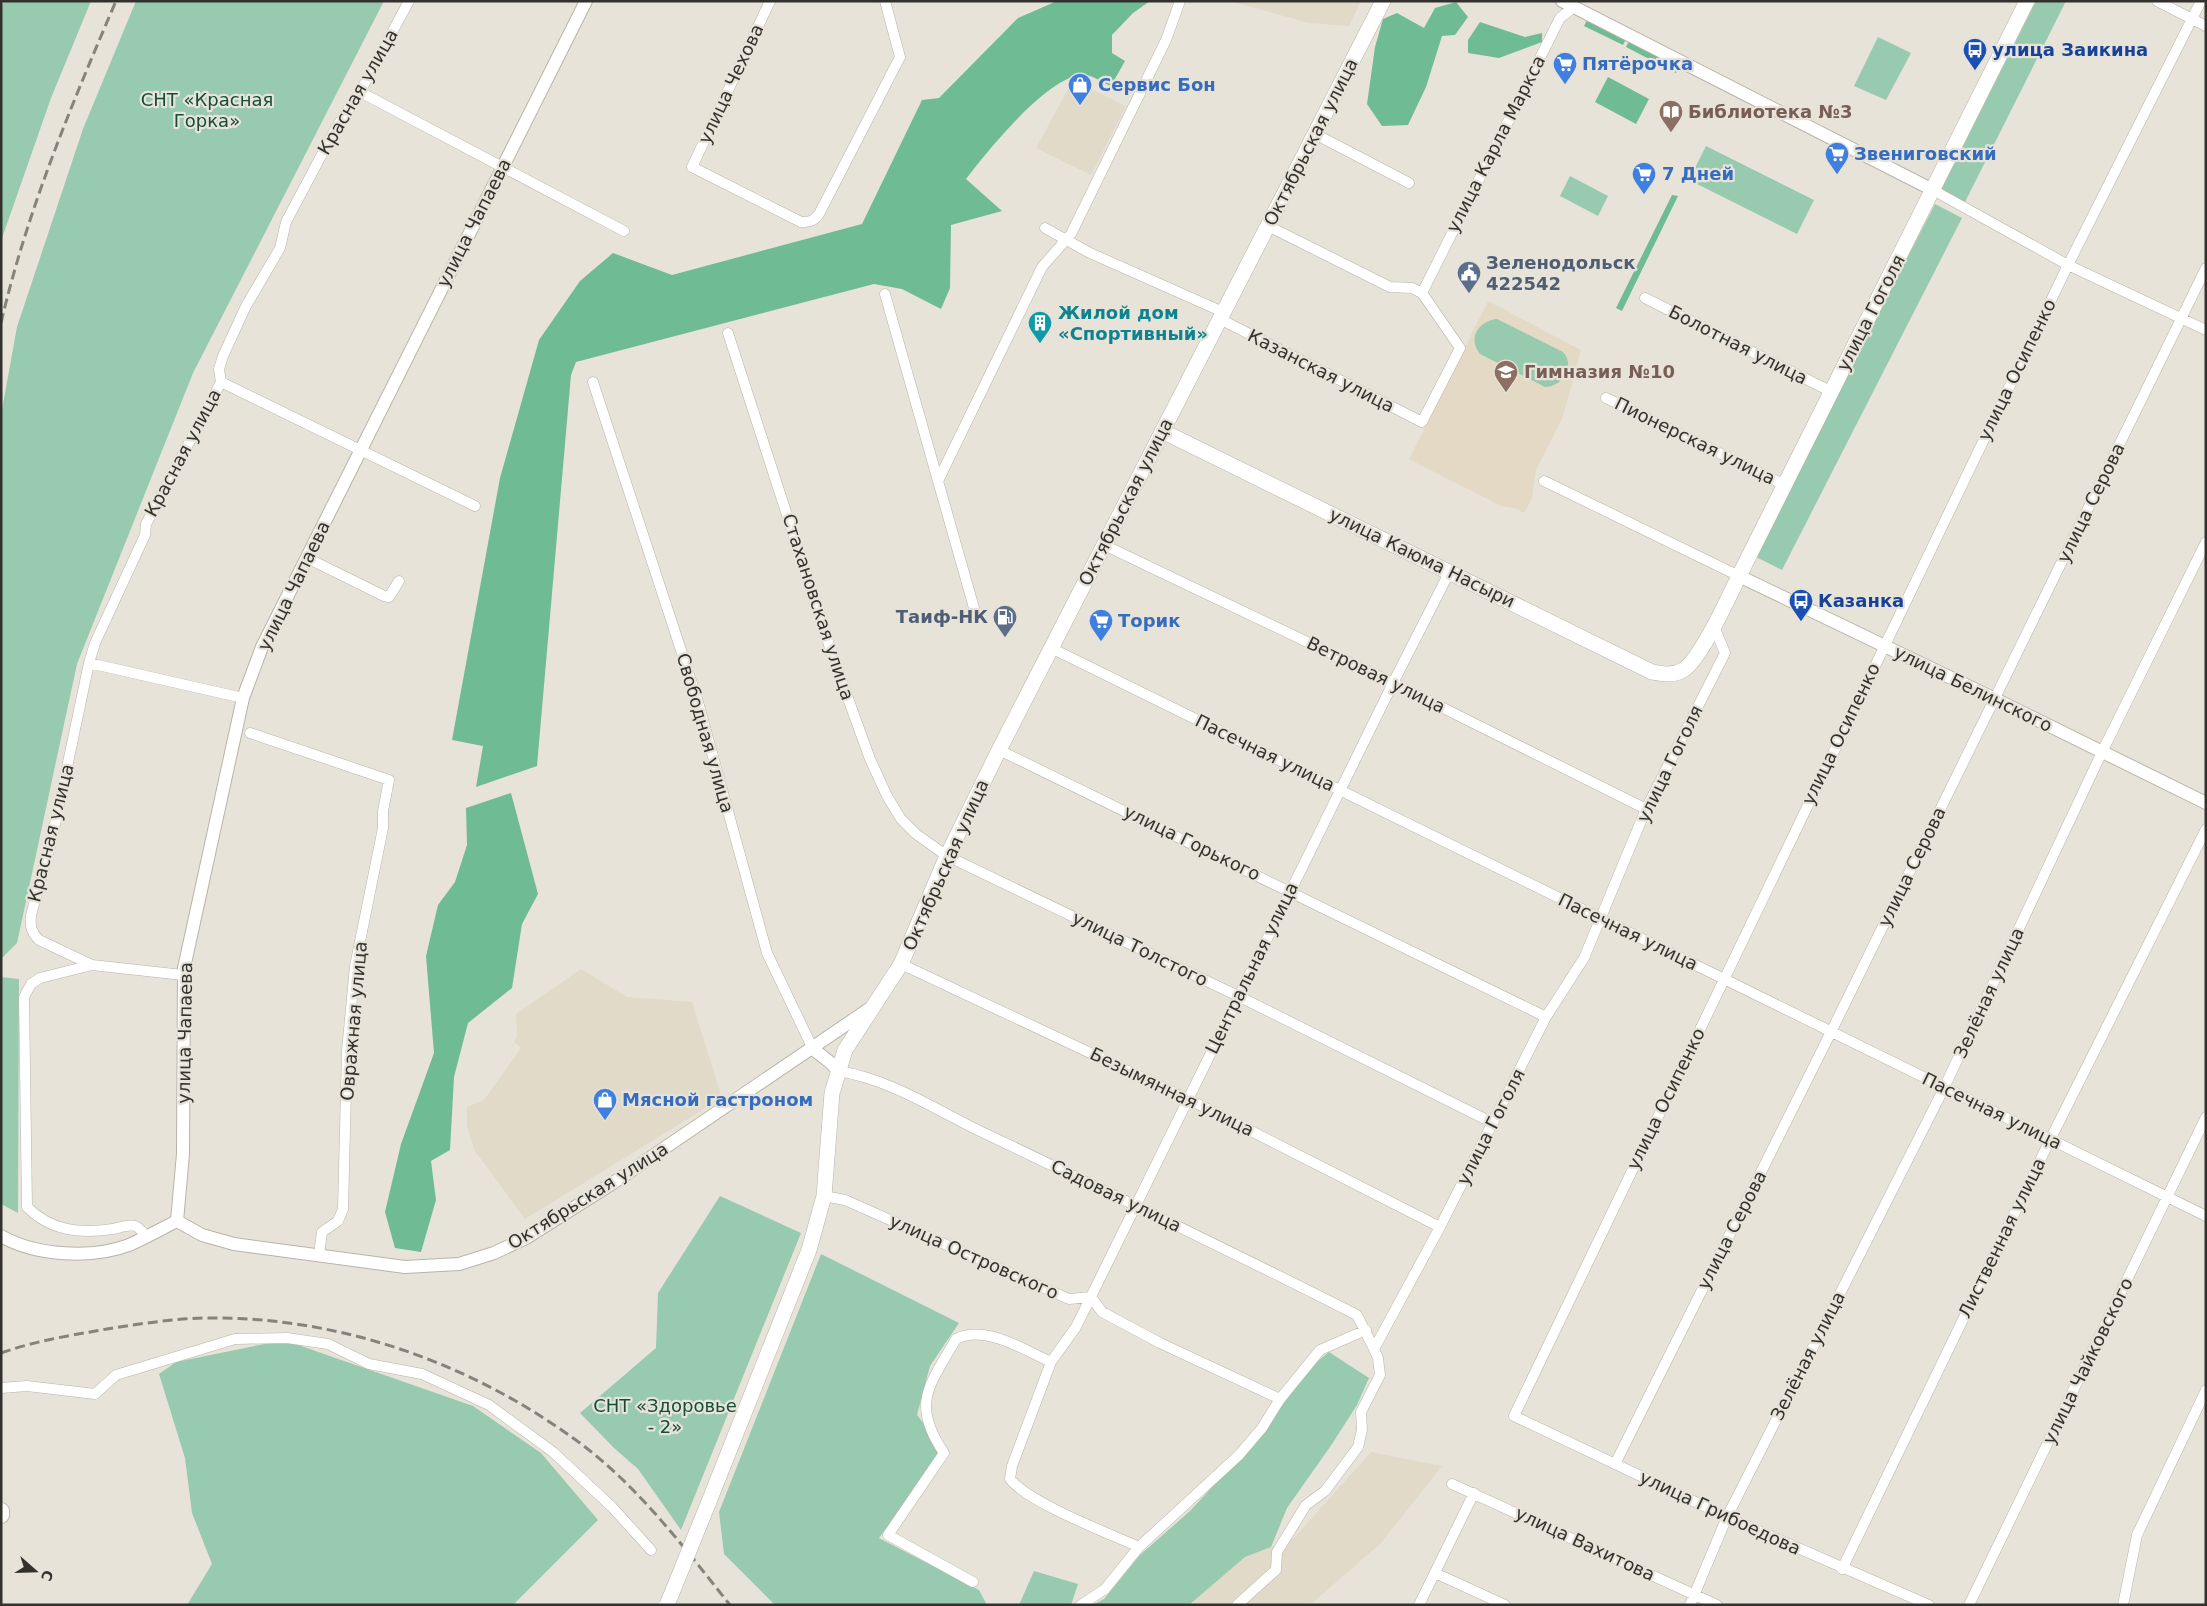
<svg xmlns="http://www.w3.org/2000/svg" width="2207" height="1606" font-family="'DejaVu Sans',sans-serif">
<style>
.built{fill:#e1dac8}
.education{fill:#e4d9c4}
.green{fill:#98caaf}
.forest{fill:#6fbb94}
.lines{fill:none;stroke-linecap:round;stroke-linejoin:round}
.minor-casing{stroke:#b7b4a9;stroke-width:11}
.tertiary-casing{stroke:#b7b4a9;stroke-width:14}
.secondary-casing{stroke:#b7b4a9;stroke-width:16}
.primary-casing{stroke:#b7b4a9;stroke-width:18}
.minor{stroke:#fff;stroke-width:10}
.tertiary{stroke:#fff;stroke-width:12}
.secondary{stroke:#fff;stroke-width:15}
.primary{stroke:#fff;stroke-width:16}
.rail{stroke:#85837c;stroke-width:3;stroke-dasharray:10 5;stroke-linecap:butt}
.secondary-bridge-casing{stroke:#b7b4a9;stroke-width:16;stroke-linecap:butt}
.secondary-bridge{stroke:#fff;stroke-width:15}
.labels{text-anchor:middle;stroke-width:4.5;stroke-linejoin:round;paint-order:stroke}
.transit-label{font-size:18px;font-weight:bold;fill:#164399;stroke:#e7e3d9;text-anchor:start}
.shop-label{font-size:18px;font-weight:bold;fill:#366cbe;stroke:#e7e3d9;text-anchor:start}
.street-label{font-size:18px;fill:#32312d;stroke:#e7e3d9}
.park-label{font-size:18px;fill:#114e34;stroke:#e7e3d9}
.education-label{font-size:18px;font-weight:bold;fill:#785e54;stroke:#e7e3d9;text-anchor:start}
.service-label{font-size:18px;font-weight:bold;fill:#4e5e75;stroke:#e7e3d9;text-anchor:start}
.culture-label{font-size:18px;font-weight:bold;fill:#0d838f;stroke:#e7e3d9;text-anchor:start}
</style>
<rect width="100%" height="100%" fill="#e7e3d9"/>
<!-- built -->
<path class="built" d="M1229,1H1361L1349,26L1309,23Z
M1073,80L1126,106L1091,175L1036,148Z
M581,969L627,997L692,1002L722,1098L525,1219L475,1151L467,1127V1107L484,1100L521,1048L514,1042L517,1036L516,1014Z
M1371,1452L1442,1466L1381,1543L1310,1605H1189L1245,1557L1294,1538Z"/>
<!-- education -->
<path class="education" d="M1488,301L1581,350L1562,419L1536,470L1532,498L1524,513L1515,508L1501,506L1409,459Z"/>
<!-- green -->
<path class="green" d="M4,1H91L51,98L1,241V7Z
M136,1H384L193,373L77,664L17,943L1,959V415L17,327L83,129Z
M2036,1H2066L1965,202L1941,190Z
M1878,37L1911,53L1886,100L1854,86Z
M1706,146L1814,200L1797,234L1689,180Z
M1570,176L1608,196L1598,216L1560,196Z
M1935,204L1962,218L1782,570L1754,556Z
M1497,319L1563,352C1576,366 1562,387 1545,387L1480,354C1467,338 1479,321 1497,319Z
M1,977L19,979L18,1213L1,1204Z
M720,1196L801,1233L681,1530L638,1469L614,1448L580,1413L656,1348L658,1293Z
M821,1254L959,1323L930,1366L917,1415L943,1448L879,1538L979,1590L987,1605H775L724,1554L719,1512Z
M284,1340L473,1406L541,1453L598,1520L513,1605H187L212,1564L192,1513L185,1458L159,1374L176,1362Z
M1329,1352L1369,1378L1357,1405L1332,1444L1287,1508L1271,1547L1245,1557L1189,1605H1093L1104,1599L1140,1555L1190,1511L1255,1441L1314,1364Z
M1034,1571L1078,1584L1071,1605H1019Z"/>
<!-- forest -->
<path class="forest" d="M1057,1H1150L1133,13L1112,35V53L1125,61L1111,86C1103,83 1094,76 1086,75C1051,71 985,154 966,179L1002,211L951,225L950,288L941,309L902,289L874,284L576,362L571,375L537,766L476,787L483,746L452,740L500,478L539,340L580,281L613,253L672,275L862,224L922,100L939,98L1018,18Z
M1456,2L1468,17L1455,35L1442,36L1426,87L1408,125L1382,126L1367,104L1375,47L1383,19L1397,13L1424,28L1435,8Z
M1587,20L1626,39L1623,45L1584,26Z
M1480,22L1525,37L1542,33V42L1499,58L1468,53V40Z
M1629,41L1679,67L1676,73L1626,47Z
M1608,77L1649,99L1636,124L1595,102Z
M1672,195L1678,196L1622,311L1616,308Z
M511,793L538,894L522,924L512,988L468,1023L454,1077L450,1150L431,1161L436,1200L421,1252L395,1248L385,1212L401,1144L434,1053L426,956L438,905L455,882L467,845L466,808Z"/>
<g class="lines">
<defs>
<path id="minor" d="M770,1L692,167L801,222C810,222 814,221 819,214L900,57L885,1
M2157,1L2206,26
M360,92L624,231
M1315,134L1409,183
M1933,190L2068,265L2206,330
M1045,228L1090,253L1223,312
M1422,293L1560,18L1574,7
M885,294L976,615
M1645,298L1832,392
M1220,319L1422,422L1460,348L1422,293L1412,288L1390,287L1268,226
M728,333L833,657L870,759L887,796L901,819L916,834L947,856L1238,996L1493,1123
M221,382L475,506
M593,382L698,702L767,953L813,1049
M1606,398L1785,485
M938,481L1042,267L1071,234L1166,40L1180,1
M1544,481L1739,576
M1104,545L1393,683L1646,809
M307,558L384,596L389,597L399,581
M1051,648L2206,1216
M89,663L243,698
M250,733L389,780L383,811V828L355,966L347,1051L343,1209L338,1221L322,1232L319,1255
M999,750L1546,1017
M901,964L1188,1099L1440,1227
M92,965L40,978L31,984L24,997L27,1207C51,1231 80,1234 113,1229C119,1228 129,1224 135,1226C139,1227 143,1233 146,1236
M183,975L92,965L39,940C31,932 30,926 31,915L51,843L89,663L95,643L145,535L146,524L221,382L219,369L223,356L246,306L280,248L286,222L337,126L360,92L409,1
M838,1071C891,1079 939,1112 986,1134C1111,1193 1234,1253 1357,1315L1374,1349
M824,1196L845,1200L1069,1299L1091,1297L1102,1312L1160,1343L1280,1399
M1,1388L27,1386L95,1394L116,1375L235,1339L287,1338L328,1344L369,1364L422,1374L489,1405L553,1452L612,1507L651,1550
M1615,1464L1831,1032L2206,268
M1452,1484L1717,1605
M1139,1547C1108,1533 1029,1503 1010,1479L1012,1466L1051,1362L1076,1327L1393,683L1450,571
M1842,1569L2050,1140L2206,829
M1435,1573L1505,1605
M973,1582L888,1535L944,1453C910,1403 930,1385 956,1339C985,1324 1024,1350 1051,1362
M1081,1605L1105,1589L1139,1547L1239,1455L1262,1428L1280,1399L1320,1350L1366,1330
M1237,1605L1276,1570L1277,1552L1306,1505L1325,1491L1358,1447L1362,1430L1361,1412L1380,1375L1378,1358L1374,1349L1440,1227L1546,1017L1584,958L1646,809L1725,653L1713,624
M1419,1605L1474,1493
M1690,1605L1727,1517L1944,1088L2102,752L2206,542
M1929,1605L1727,1517L1514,1416L2068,265L2201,1
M1969,1605L2206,1117
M2123,1605L2137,1535L2206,1390"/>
<path id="tertiary" d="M1562,1L1933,190
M1739,576L1995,699L2206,803
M813,1049L831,1063L838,1071
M177,1221L183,1154L184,968L243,698L262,647L586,1
M177,1221L202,1235L234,1244L405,1267L459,1264L494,1253L526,1238L613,1183L869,1009
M1,1236C36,1256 92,1259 129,1245C145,1238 161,1229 177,1221"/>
<path id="secondary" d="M1162,431L1652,672C1663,674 1673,676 1683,670C1701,659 1728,598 1739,576L2027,1
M708,1504L809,1250L824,1196L832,1093L845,1050L901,964L947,856L999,750L1383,1"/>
<path id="primary" d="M1,1511V1515"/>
</defs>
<!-- minor casing -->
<use href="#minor" class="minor-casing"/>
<!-- tertiary casing -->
<use href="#tertiary" class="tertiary-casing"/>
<!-- secondary casing -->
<use href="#secondary" class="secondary-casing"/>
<!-- primary casing -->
<use href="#primary" class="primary-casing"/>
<!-- minor -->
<use href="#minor" class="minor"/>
<!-- tertiary -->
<use href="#tertiary" class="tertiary"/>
<!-- secondary -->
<use href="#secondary" class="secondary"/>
<!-- primary -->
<use href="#primary" class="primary"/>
<!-- rail -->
<path class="rail" d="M1,323C27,211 71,106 116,1
M1,1353C35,1341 72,1335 107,1329C145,1323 184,1317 223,1318C348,1320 472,1365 573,1438C635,1482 683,1546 730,1605"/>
<defs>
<path id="secondary-bridge" d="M667,1605L708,1504"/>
</defs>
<!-- secondary-bridge casing -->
<use href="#secondary-bridge" class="secondary-bridge-casing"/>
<!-- secondary-bridge -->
<use href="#secondary-bridge" class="secondary-bridge"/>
</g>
<!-- icons -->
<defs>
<symbol id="bus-pin" viewBox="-11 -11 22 30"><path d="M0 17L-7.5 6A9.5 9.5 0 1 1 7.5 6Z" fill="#1a4fb4" stroke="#e7e3d9"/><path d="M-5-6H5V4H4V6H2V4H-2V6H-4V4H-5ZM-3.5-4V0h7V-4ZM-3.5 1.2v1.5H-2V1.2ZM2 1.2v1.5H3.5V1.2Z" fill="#fff"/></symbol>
<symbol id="supermarket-pin" viewBox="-11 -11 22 30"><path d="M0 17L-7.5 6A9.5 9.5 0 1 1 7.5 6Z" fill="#3f7fe0" stroke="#e7e3d9"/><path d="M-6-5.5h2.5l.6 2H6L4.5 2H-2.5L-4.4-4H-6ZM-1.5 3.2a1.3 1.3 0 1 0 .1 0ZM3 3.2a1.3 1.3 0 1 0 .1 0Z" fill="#fff"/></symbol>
<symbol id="shop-pin" viewBox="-11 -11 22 30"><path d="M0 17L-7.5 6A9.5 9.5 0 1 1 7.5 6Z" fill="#3f7fe0" stroke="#e7e3d9"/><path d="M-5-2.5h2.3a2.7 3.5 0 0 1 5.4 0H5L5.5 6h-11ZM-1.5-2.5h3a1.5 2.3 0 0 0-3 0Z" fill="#fff"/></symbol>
<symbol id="library-pin" viewBox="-11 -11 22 30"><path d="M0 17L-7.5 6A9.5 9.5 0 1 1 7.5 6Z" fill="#8d6e63" stroke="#e7e3d9"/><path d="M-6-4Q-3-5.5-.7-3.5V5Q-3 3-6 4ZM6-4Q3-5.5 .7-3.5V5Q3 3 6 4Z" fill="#fff"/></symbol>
<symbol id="civic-pin" viewBox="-11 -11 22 30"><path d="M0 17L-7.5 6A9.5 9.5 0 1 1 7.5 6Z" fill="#5c6f8a" stroke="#e7e3d9"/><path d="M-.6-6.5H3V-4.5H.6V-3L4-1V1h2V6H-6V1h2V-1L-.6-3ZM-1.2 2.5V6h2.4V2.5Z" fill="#fff"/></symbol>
<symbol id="building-pin" viewBox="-11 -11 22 30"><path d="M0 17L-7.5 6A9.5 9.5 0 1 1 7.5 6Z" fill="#0f9aa8" stroke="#e7e3d9"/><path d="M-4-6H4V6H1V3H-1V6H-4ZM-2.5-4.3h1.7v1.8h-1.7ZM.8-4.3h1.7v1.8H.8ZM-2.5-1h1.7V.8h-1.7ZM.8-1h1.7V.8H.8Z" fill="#fff"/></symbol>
<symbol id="school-pin" viewBox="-11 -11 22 30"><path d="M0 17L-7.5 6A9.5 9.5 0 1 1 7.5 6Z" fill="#8d6e63" stroke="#e7e3d9"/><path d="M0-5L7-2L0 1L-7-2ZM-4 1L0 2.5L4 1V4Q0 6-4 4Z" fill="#fff"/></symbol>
<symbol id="fuel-pin" viewBox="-11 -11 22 30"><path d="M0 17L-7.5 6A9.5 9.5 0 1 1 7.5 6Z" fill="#5c6f8a" stroke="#e7e3d9"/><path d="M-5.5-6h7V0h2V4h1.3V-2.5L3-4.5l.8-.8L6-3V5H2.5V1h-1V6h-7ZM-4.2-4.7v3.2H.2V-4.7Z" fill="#fff"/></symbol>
</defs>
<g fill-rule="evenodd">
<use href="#bus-pin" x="1961" y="36" width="28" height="38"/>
<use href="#supermarket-pin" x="1551" y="50" width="28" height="38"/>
<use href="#shop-pin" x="1066" y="71" width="28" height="38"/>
<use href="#library-pin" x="1657" y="98" width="28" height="38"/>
<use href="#supermarket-pin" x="1823" y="140" width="28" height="38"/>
<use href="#supermarket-pin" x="1630" y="160" width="28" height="38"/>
<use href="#civic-pin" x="1455" y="259" width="28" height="38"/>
<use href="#building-pin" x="1026" y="309" width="28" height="38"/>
<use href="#school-pin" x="1492" y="358" width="28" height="38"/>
<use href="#bus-pin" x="1787" y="587" width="28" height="38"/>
<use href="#fuel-pin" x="991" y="603" width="28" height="38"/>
<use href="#supermarket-pin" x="1087" y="607" width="28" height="38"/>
<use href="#shop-pin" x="591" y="1086" width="28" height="38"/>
</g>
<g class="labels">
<!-- transit labels -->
<g class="transit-label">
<text x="1992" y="56">улица Заикина</text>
<text x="1818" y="607">Казанка</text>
</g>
<!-- shop labels -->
<g class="shop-label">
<text x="1582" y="70">Пятёрочка</text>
<text x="1098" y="91">Сервис Бон</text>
<text x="1854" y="160">Звениговский</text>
<text x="1662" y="180">7 Дней</text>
<text x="1118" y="627">Торик</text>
<text x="622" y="1106">Мясной гастроном</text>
</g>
<!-- street labels -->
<g class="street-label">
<text transform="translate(731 84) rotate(-65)" y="6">улица Чехова</text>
<text transform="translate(358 92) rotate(-60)" y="6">Красная улица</text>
<text transform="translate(1311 142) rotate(-63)" y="6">Октябрьская улица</text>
<text transform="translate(1496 144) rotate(-63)" y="6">улица Карла Маркса</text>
<text transform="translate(474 223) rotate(-63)" y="6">улица Чапаева</text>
<text transform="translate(1871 313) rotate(-63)" y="6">улица Гоголя</text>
<text transform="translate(1738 345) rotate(27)" y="6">Болотная улица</text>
<text transform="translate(2017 370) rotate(-64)" y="6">улица Осипенко</text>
<text transform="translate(1321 371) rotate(27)" y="6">Казанская улица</text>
<text transform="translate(1695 441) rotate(26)" y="6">Пионерская улица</text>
<text transform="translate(183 453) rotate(-62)" y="6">Красная улица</text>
<text transform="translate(1126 502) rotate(-63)" y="6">Октябрьская улица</text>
<text transform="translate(2091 503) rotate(-64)" y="6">улица Серова</text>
<text transform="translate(1422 558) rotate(26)" y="6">улица Каюма Насыри</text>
<text transform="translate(294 586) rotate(-64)" y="6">улица Чапаева</text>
<text transform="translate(818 607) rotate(72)" y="6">Стахановская улица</text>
<text transform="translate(1376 675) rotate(26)" y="6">Ветровая улица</text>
<text transform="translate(1973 689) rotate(26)" y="6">улица Белинского</text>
<text transform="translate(705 733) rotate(74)" y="6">Свободная улица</text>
<text transform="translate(1841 734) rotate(-64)" y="6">улица Осипенко</text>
<text transform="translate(1265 753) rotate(26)" y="6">Пасечная улица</text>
<text transform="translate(1670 764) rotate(-64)" y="6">улица Гоголя</text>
<text transform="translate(51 833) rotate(-76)" y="6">Красная улица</text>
<text transform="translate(1192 843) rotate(26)" y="6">улица Горького</text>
<text transform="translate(946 865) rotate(-66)" y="6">Октябрьская улица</text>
<text transform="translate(1912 867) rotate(-64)" y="6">улица Серова</text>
<text transform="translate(1628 932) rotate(26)" y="6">Пасечная улица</text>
<text transform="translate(1140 949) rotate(26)" y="6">улица Толстого</text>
<text transform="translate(1252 968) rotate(-64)" y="6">Центральная улица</text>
<text transform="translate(1989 993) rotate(-65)" y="6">Зелёная улица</text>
<text transform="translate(354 1021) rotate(-85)" y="6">Овражная улица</text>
<text transform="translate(185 1033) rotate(-89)" y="6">улица Чапаева</text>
<text transform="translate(1172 1092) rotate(26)" y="6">Безымянная улица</text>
<text transform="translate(1666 1099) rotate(-64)" y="6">улица Осипенко</text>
<text transform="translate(1992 1111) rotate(26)" y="6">Пасечная улица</text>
<text transform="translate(1491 1127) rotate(-63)" y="6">улица Гоголя</text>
<text transform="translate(588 1196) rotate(-32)" y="6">Октябрьская улица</text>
<text transform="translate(1116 1196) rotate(26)" y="6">Садовая улица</text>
<text transform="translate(1732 1230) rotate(-63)" y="6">улица Серова</text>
<text transform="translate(2002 1238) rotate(-64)" y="6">Лиственная улица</text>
<text transform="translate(974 1257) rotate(24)" y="6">улица Островского</text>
<text transform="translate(1808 1356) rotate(-63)" y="6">Зелёная улица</text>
<text transform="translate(2088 1361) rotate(-64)" y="6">улица Чайковского</text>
<text transform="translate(1720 1513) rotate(25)" y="6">улица Грибоедова</text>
<text transform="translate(1585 1544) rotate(25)" y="6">улица Вахитова</text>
</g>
<!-- park labels -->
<g class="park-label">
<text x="207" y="106">СНТ «Красная<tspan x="207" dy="21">Горка»</tspan></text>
<text x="665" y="1412">СНТ «Здоровье<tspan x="665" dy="21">- 2»</tspan></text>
</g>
<!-- education labels -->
<g class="education-label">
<text x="1688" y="118">Библиотека №3</text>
<text x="1524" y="378">Гимназия №10</text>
</g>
<!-- service labels -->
<g class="service-label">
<text x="1486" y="269">Зеленодольск<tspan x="1486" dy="21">422542</tspan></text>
<text x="988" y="623" text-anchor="end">Таиф-НК</text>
</g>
<!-- culture labels -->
<g class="culture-label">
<text x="1058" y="319">Жилой дом<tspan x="1058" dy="21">«Спортивный»</tspan></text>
</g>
</g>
<!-- border -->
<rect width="2207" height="1606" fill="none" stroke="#32312d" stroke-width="5"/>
<!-- north arrow -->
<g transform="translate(35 1571) rotate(110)" stroke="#e7e3d9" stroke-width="4" paint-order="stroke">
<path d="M0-4L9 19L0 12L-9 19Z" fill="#32312d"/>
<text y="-8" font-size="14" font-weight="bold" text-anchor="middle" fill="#32312d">С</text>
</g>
</svg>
